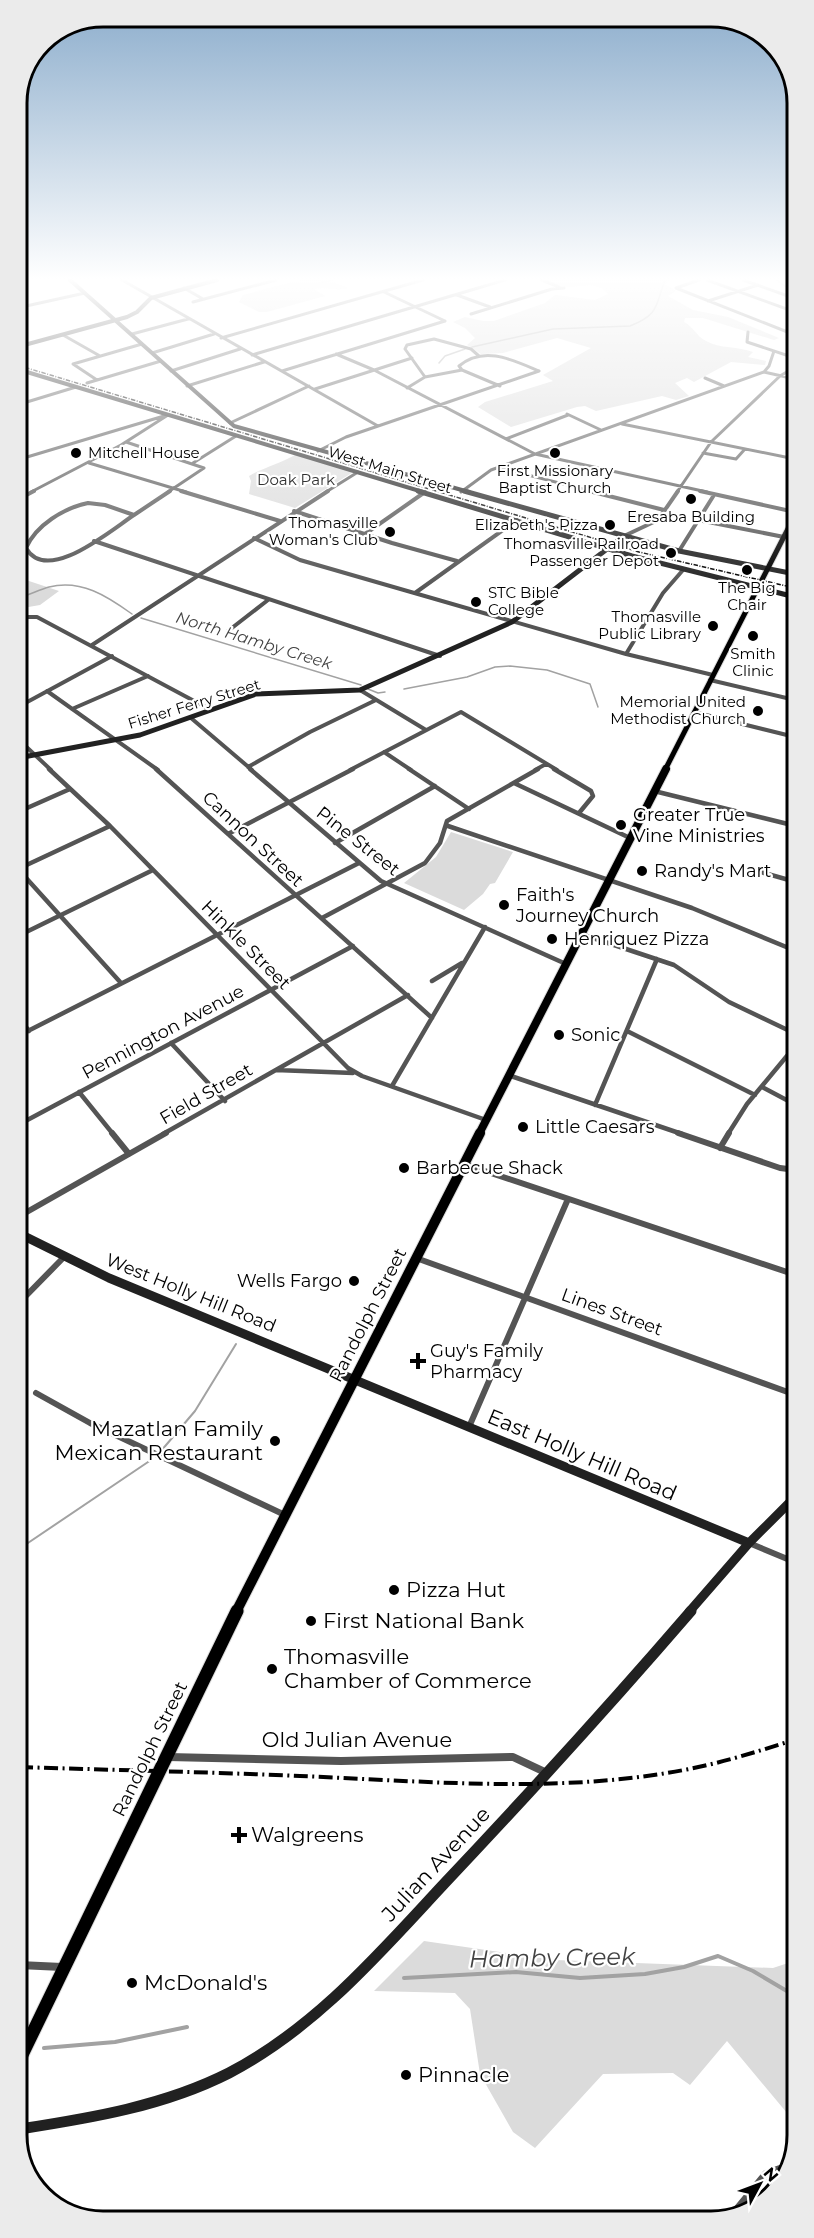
<svg xmlns="http://www.w3.org/2000/svg" width="814" height="2238" font-family="Montserrat,sans-serif">
<style>
.green{fill:#dbdbdb}
.lines{fill:none;stroke-linecap:round;stroke-linejoin:round}
.stream-far2{stroke:#a2a2a2;stroke-width:1.5}
.stream-far1{stroke:#a2a2a2;stroke-width:2}
.stream{stroke:#a2a2a2;stroke-width:4}
.primary-far3-casing{stroke:#dbdbdb;stroke-width:7}
.primary-far2-casing{stroke:#dbdbdb;stroke-width:10}
.primary-far1-casing{stroke:#dbdbdb;stroke-width:12}
.primary-casing{stroke:#dbdbdb;stroke-width:15}
.street-far4{stroke:#545454;stroke-width:3}
.street-far3{stroke:#545454;stroke-width:4}
.street-far2{stroke:#545454;stroke-width:4.5}
.street-far1{stroke:#545454;stroke-width:6}
.street{stroke:#545454;stroke-width:8}
.secondary-far3{stroke:#212121;stroke-width:4}
.secondary-far2{stroke:#212121;stroke-width:5}
.secondary-far1{stroke:#212121;stroke-width:9}
.secondary{stroke:#212121;stroke-width:11}
.primary-far3{stroke:#000;stroke-width:5}
.primary-far2{stroke:#000;stroke-width:8}
.primary-far1{stroke:#000;stroke-width:10}
.primary{stroke:#000;stroke-width:13}
.rail-far1{stroke:#000;stroke-width:1.5;stroke-dasharray:4.5 1.5 1 1.5;stroke-linecap:butt}
.rail{stroke:#000;stroke-width:4;stroke-dasharray:14 4.5 2 4.5;stroke-linecap:butt}
.poi-dot{fill:#000;stroke:#fff;stroke-width:2}
.labels{text-anchor:middle;stroke-width:4.5;stroke-linejoin:round;paint-order:stroke}
.far-poi-label{font-size:15px;fill:#000;stroke:#fff;text-anchor:end}
.far-street-label{font-size:15px;fill:#000;stroke:#fff}
.far-park-label{font-size:15px;fill:#323232;stroke:#fff}
.far-water-label{font-size:16px;font-style:italic;fill:#434343;stroke:#fff}
.poi-label{font-size:18px;fill:#000;stroke:#fff;text-anchor:start}
.street-label{font-size:18px;fill:#000;stroke:#fff}
.near-poi-label{font-size:21px;fill:#000;stroke:#fff;text-anchor:start}
.near-street-label{font-size:21px;fill:#000;stroke:#fff}
.near-water-label{font-size:24px;font-style:italic;fill:#434343;stroke:#fff}
.rim{fill:none;stroke:#000;stroke-width:3}
</style>
<rect width="100%" height="100%" fill="#fff"/>
<!-- green -->
<path class="green" d="M300,280H328L348,288C337,292 326,286 314,289L325,296L267,312H259L239,302L243,295Z
M544,280H670L665,284L676,291L668,296L693,310L728,317L779,338L774,340L703,318H685L684,322C694,327 696,336 706,341C720,349 738,346 753,352L748,357L766,361L765,365L731,362L694,382L687,378L675,383L689,396L676,400L662,396L596,411L585,406L577,407L511,427L478,407L485,402L553,381L543,375L591,348L557,338L503,353L481,354L467,345L475,338L465,328L453,322L465,317L483,321H494L545,303L555,295L595,300L608,294C596,279 577,289 562,287C556,286 549,282 544,280Z
M295,455L355,471L295,508L249,494L251,481L249,476C265,467 279,464 295,455Z
M17,577L59,591L40,605L17,609Z
M451,832L513,852L495,883L490,884L483,894L464,910L404,883L436,857Z
M424,1941L555,1960L773,1968L797,1960V2125L727,2041L690,2085L673,2073L603,2074L535,2148L513,2132L480,2074L470,2009L455,1993L374,1991Z"/>
<g class="lines">
<!-- stream-far2 -->
<path class="stream-far2" d="M777,280L795,294
M319,283L332,280
M472,347L553,329L630,326C660,314 655,306 665,280
M439,363L445,356L465,349
M17,598C28,596 38,590 49,587C81,579 107,596 132,614
M141,618L361,685
M368,689L378,693L385,692
M404,689L467,677L495,667L510,666L547,670L590,684L598,707"/>
<!-- stream-far1 -->
<path class="stream-far1" d="M161,1451L195,1411L236,1344
M19,1549L151,1460"/>
<!-- stream -->
<path class="stream" d="M404,1978L516,1972L580,1978L645,1974L684,1967L718,1956L753,1971L797,1997
M44,2048L115,2042L187,2027"/>
<defs>
<path id="primary-far3" d="M665,770L795,515"/>
<path id="primary-far2" d="M479,1134L666,769"/>
<path id="primary-far1" d="M236,1612L480,1133"/>
<path id="primary" d="M19,2061L237,1611"/>
</defs>
<!-- primary-far3 casing -->
<use href="#primary-far3" class="primary-far3-casing"/>
<!-- primary-far2 casing -->
<use href="#primary-far2" class="primary-far2-casing"/>
<!-- primary-far1 casing -->
<use href="#primary-far1" class="primary-far1-casing"/>
<!-- primary casing -->
<use href="#primary" class="primary-casing"/>
<!-- street-far4 -->
<path class="street-far4" d="M122,280L378,426
M542,280L559,287
M699,280L676,288L795,335
M707,280L795,312
M743,280L788,296
M17,282L24,280
M184,288L203,299
M384,292L445,321
M457,295L490,307
M708,301L758,285
M193,302L276,280
M17,308L85,293
M471,314L552,289L564,288
M748,332L747,342L795,358
M132,334L188,319
M63,335L100,356
M221,338L423,280
M152,353L214,334
M336,354L374,370L535,454L707,492
M252,355L505,280
M171,371L240,349
M282,371L445,321
M764,372L795,379
M425,377L405,349L407,345L434,339L471,349L479,356
M705,378L724,386
M97,380L73,364L142,344
M87,383L161,361
M187,386L264,362
M500,386L462,370L459,366C484,345 513,360 539,371
M407,388L425,377L462,370
M315,389L412,358
M17,405L76,387
M567,414L601,430
M230,423L309,386
M622,424L795,459
M506,439L568,415
M126,442L204,468L168,492
M318,451L346,437L539,371
M703,453L736,459L745,449
M17,460L164,416
M89,463L186,492
M193,463L236,436
M500,468L595,492
M31,492L121,445L168,415
M326,492L358,472
M461,492L491,470L764,372L769,366L774,351
M677,492L711,442L780,376L795,367"/>
<!-- street-far3 -->
<path class="street-far3" d="M181,491L280,521
M589,491L664,510
M700,491L795,512
M17,500L34,491
M88,503L105,505L134,515C111,530 47,585 26,548C36,525 64,508 88,503Z
M294,511L392,543L457,561
M134,515L170,491
M698,520L784,537
M365,534L425,492
M624,536L658,520L678,491
M254,538L300,560L626,654L713,675
M94,541L440,656
M679,551L714,495
M415,593L517,520
M17,617H37L211,710
M228,631L268,600
M795,641L788,658L795,662
M92,645L328,491
M626,654L663,593L683,570
M710,680L795,700
M360,690L426,730
M47,691L158,770
M18,707L112,656
M72,709L148,676
M694,712L795,737
M191,718L252,770
M18,739L51,770
M384,752L411,770
M248,767L310,732L376,700
M350,770L461,712L557,770
M535,770L546,764"/>
<!-- street-far2 -->
<path class="street-far2" d="M49,769L110,826L348,1068L362,1076L486,1120
M156,769L432,1018
M250,769L381,881L566,964
M409,769L469,809
M554,769L591,791L593,796L579,813
M514,783L630,838
M654,791L796,826
M18,812L70,789
M110,826L18,869L121,983
M448,826L692,908L796,951
M228,834L353,769
M335,843L435,786
M750,869L796,882
M322,918L425,863L440,843L447,821L538,769
M581,934L674,965L729,1002L796,1034
M18,936L153,870
M432,981L462,963
M18,1016L29,1031
M627,1031L755,1095
M18,1036L359,863
M171,1043L225,1101
M276,1070L353,1073
M508,1075L682,1134
M392,1086L485,927
M762,1087L796,1105
M79,1092L113,1134
M595,1105L657,959
M18,1125L353,946
M163,1134L408,995
M728,1134L747,1104L796,1045"/>
<!-- street-far1 -->
<path class="street-far1" d="M112,1133L129,1154
M678,1133L780,1168L796,1170
M720,1148L729,1133
M464,1164L796,1275
M18,1217L166,1133
M416,1258L796,1395
M18,1304L64,1257
M36,1393L90,1423L285,1515
M469,1427L568,1199
M749,1543L797,1563"/>
<!-- street -->
<path class="street" d="M168,1757L341,1761L513,1757L547,1773
M19,1965L62,1967
M730,2218L766,2174L780,2169L785,2173"/>
<!-- secondary-far3 -->
<path class="secondary-far3" d="M70,280L234,426L469,492
M17,347L127,317L137,312L151,298L217,280
M17,369L423,492"/>
<!-- secondary-far2 -->
<path class="secondary-far2" d="M418,491L632,556L795,597
M464,491L679,551L795,574
M18,758L140,735L256,694L360,690L512,622L624,536"/>
<!-- secondary-far1 -->
<path class="secondary-far1" d="M18,1233L109,1278L749,1543
M689,1612L749,1543L797,1495"/>
<!-- secondary -->
<path class="secondary" d="M20,2129C91,2118 164,2106 229,2073C315,2028 377,1956 442,1886C527,1796 610,1705 691,1611"/>
<!-- primary-far3 -->
<use href="#primary-far3" class="primary-far3"/>
<!-- primary-far2 -->
<use href="#primary-far2" class="primary-far2"/>
<!-- primary-far1 -->
<use href="#primary-far1" class="primary-far1"/>
<!-- primary -->
<use href="#primary" class="primary"/>
<!-- rail-far1 -->
<path class="rail-far1" d="M17,365L639,552L795,588"/>
<!-- rail -->
<path class="rail" d="M19,1767C113,1770 206,1772 300,1776C426,1781 558,1794 684,1770C722,1763 759,1751 797,1739"/>
</g>
<!-- sky -->
<linearGradient id="sky" x2="0" y2="1"><stop stop-color="#8cadcc"/><stop offset="0.47" stop-color="#fff"/><stop offset="1" stop-color="#fff" stop-opacity="0"/></linearGradient>
<rect width="814" height="593" fill="url(#sky)"/>
<!-- markers -->
<g class="poi-dot">
<circle cx="76" cy="453" r="6"/>
<circle cx="555" cy="453" r="6"/>
<circle cx="691" cy="499" r="6"/>
<circle cx="610" cy="525" r="6"/>
<circle cx="390" cy="532" r="6"/>
<circle cx="671" cy="553" r="6"/>
<circle cx="747" cy="570" r="6"/>
<circle cx="476" cy="602" r="6"/>
<circle cx="713" cy="626" r="6"/>
<circle cx="753" cy="636" r="6"/>
<circle cx="758" cy="711" r="6"/>
<circle cx="621" cy="825" r="6"/>
<circle cx="642" cy="871" r="6"/>
<circle cx="504" cy="905" r="6"/>
<circle cx="552" cy="939" r="6"/>
<circle cx="559" cy="1035" r="6"/>
<circle cx="523" cy="1127" r="6"/>
<circle cx="404" cy="1168" r="6"/>
<circle cx="354" cy="1281" r="6"/>
<path d="M415 1352h6v6h6v6h-6v6h-6v-6h-6v-6h6z"/>
<circle cx="275" cy="1441" r="6"/>
<circle cx="394" cy="1590" r="6"/>
<circle cx="311" cy="1621" r="6"/>
<circle cx="272" cy="1669" r="6"/>
<path d="M236 1826h6v6h6v6h-6v6h-6v-6h-6v-6h6z"/>
<circle cx="132" cy="1983" r="6"/>
<circle cx="406" cy="2075" r="6"/>
</g>
<g class="labels">
<!-- far-poi labels -->
<g class="far-poi-label">
<text x="88" y="458" text-anchor="start">Mitchell House</text>
<text x="555" y="476" text-anchor="middle">First Missionary<tspan x="555" dy="17">Baptist Church</tspan></text>
<text x="691" y="522" text-anchor="middle">Eresaba Building</text>
<text x="378" y="528">Thomasville<tspan x="378" dy="17">Woman's Club</tspan></text>
<text x="598" y="530">Elizabeth's Pizza</text>
<text x="659" y="549">Thomasville Railroad<tspan x="659" dy="17">Passenger Depot</tspan></text>
<text x="747" y="593" text-anchor="middle">The Big<tspan x="747" dy="17">Chair</tspan></text>
<text x="488" y="598" text-anchor="start">STC Bible<tspan x="488" dy="17">College</tspan></text>
<text x="701" y="622">Thomasville<tspan x="701" dy="17">Public Library</tspan></text>
<text x="753" y="659" text-anchor="middle">Smith<tspan x="753" dy="17">Clinic</tspan></text>
<text x="746" y="707">Memorial United<tspan x="746" dy="17">Methodist Church</tspan></text>
</g>
<!-- far-street labels -->
<g class="far-street-label">
<text transform="translate(390 470) rotate(17)" y="5">West Main Street</text>
<text transform="translate(194 704) rotate(-17)" y="5">Fisher Ferry Street</text>
</g>
<!-- far-park labels -->
<g class="far-park-label">
<text x="296" y="485">Doak Park</text>
</g>
<!-- far-water labels -->
<g class="far-water-label">
<text transform="translate(254 640) rotate(17)" y="6">North Hamby Creek</text>
</g>
<!-- poi labels -->
<g class="poi-label">
<text x="633" y="821">Greater True<tspan x="633" dy="21">Vine Ministries</tspan></text>
<text x="654" y="877">Randy's Mart</text>
<text x="516" y="901">Faith's<tspan x="516" dy="21">Journey Church</tspan></text>
<text x="564" y="945">Henriquez Pizza</text>
<text x="571" y="1041">Sonic</text>
<text x="535" y="1133">Little Caesars</text>
<text x="416" y="1174">Barbecue Shack</text>
<text x="342" y="1287" text-anchor="end">Wells Fargo</text>
<text x="430" y="1357">Guy's Family<tspan x="430" dy="21">Pharmacy</tspan></text>
</g>
<!-- street labels -->
<g class="street-label">
<text transform="translate(253 839) rotate(43)" y="6">Cannon Street</text>
<text transform="translate(358 841) rotate(38)" y="6">Pine Street</text>
<text transform="translate(246 945) rotate(45)" y="6">Hinkle Street</text>
<text transform="translate(163 1032) rotate(-28)" y="6">Pennington Avenue</text>
<text transform="translate(206 1094) rotate(-30)" y="6">Field Street</text>
<text transform="translate(191 1293) rotate(22)" y="6">West Holly Hill Road</text>
<text transform="translate(612 1312) rotate(20)" y="6">Lines Street</text>
<text transform="translate(368 1315) rotate(-63)" y="6">Randolph Street</text>
<text transform="translate(150 1749) rotate(-64)" y="6">Randolph Street</text>
</g>
<!-- near-poi labels -->
<g class="near-poi-label">
<text x="263" y="1436" text-anchor="end">Mazatlan Family<tspan x="263" dy="24">Mexican Restaurant</tspan></text>
<text x="406" y="1597">Pizza Hut</text>
<text x="323" y="1628">First National Bank</text>
<text x="284" y="1664">Thomasville<tspan x="284" dy="24">Chamber of Commerce</tspan></text>
<text x="251" y="1842">Walgreens</text>
<text x="144" y="1990">McDonald's</text>
<text x="418" y="2082">Pinnacle</text>
</g>
<!-- near-street labels -->
<g class="near-street-label">
<text transform="translate(582 1455) rotate(23)" y="7">East Holly Hill Road</text>
<text x="357" y="1747">Old Julian Avenue</text>
<text transform="translate(436 1864) rotate(-47)" y="7">Julian Avenue</text>
</g>
<!-- near-water labels -->
<g class="near-water-label">
<text transform="translate(552 1958) rotate(-1)" y="8">Hamby Creek</text>
</g>
</g>
<!-- crop -->
<path d="M0 0H814V2238H0ZM103 27H711A76 76 0 0 1 787 103V2135A76 76 0 0 1 711 2211H103A76 76 0 0 1 27 2135V103A76 76 0 0 1 103 27Z" fill="#ebebeb" fill-rule="evenodd"/>
<path class="rim" d="M103 27H711A76 76 0 0 1 787 103V2135A76 76 0 0 1 711 2211H103A76 76 0 0 1 27 2135V103A76 76 0 0 1 103 27Z"/>
<!-- north arrow -->
<g transform="translate(760 2184) rotate(49)" stroke="#ffffff" stroke-width="4.5" paint-order="stroke">
<path d="M0-4.5L10 22L0 15L-10 22Z" fill="#000000"/>
<text y="-9" font-size="16" font-weight="bold" text-anchor="middle" fill="#000000">N</text>
</g>
</svg>
